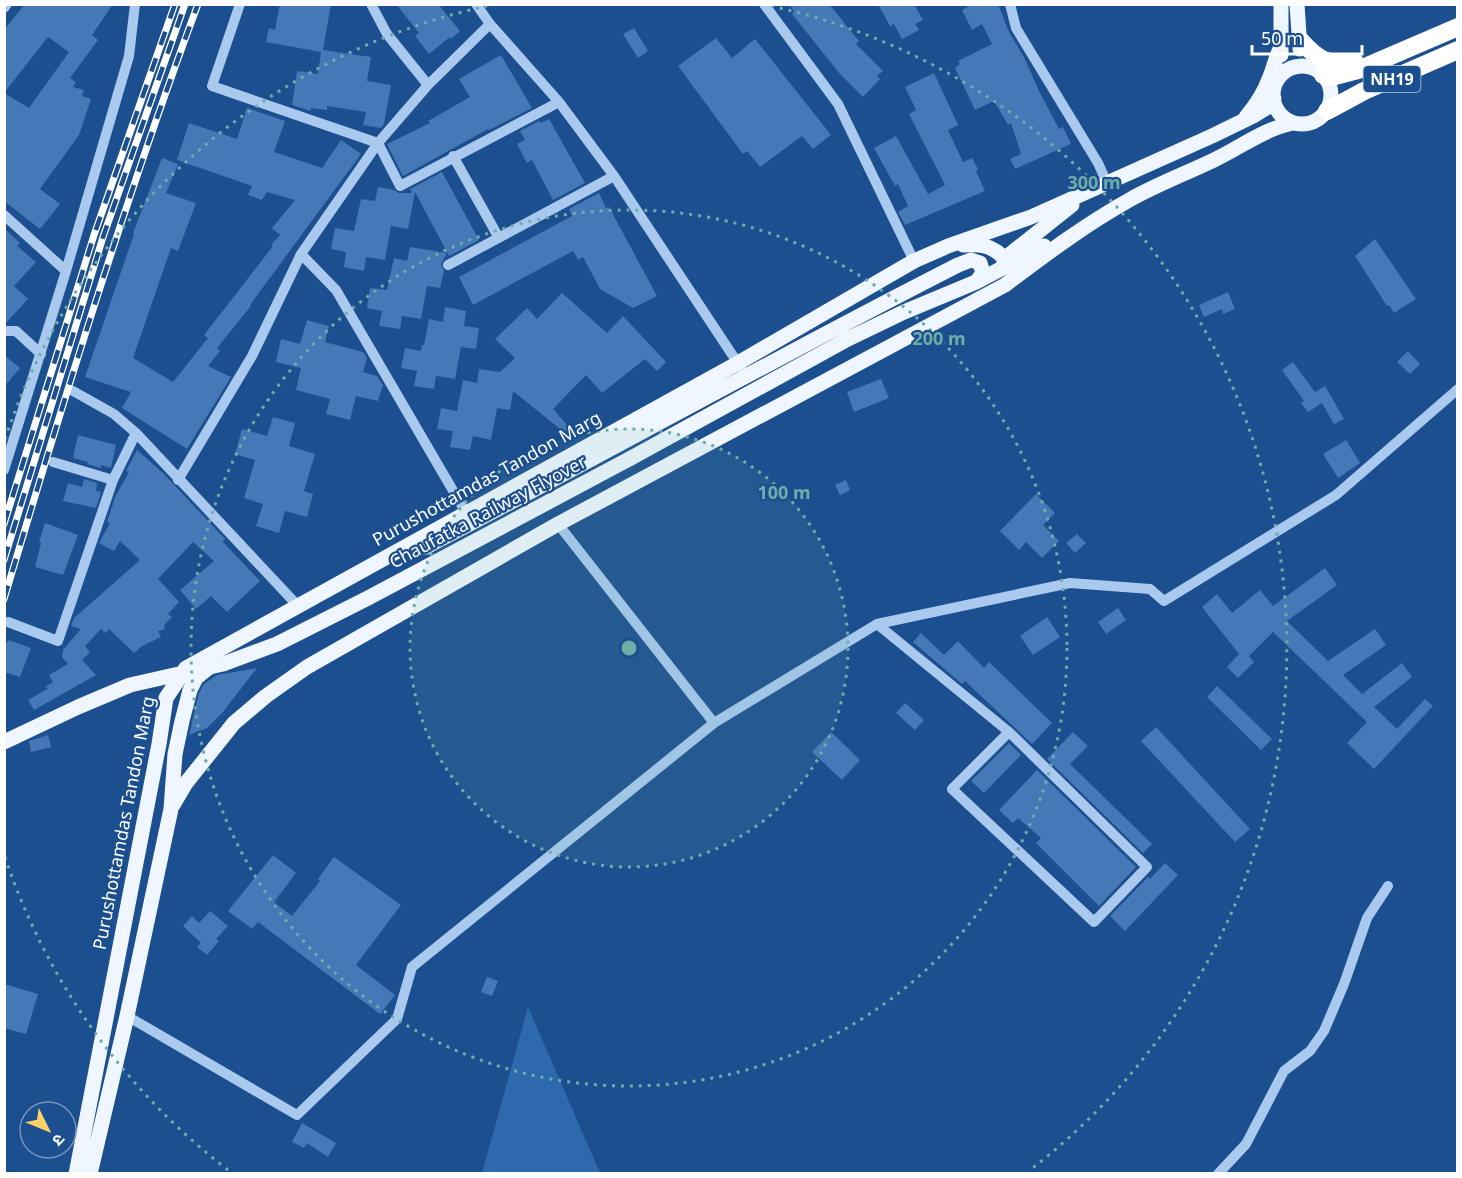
<svg xmlns="http://www.w3.org/2000/svg" width="1462" height="1178" font-family="'Noto Sans','Noto Sans Devanagari',sans-serif">
<style>
.green{fill:#2e69ad}
.building{fill:#4478b7}
.lines{fill:none;stroke-linecap:round;stroke-linejoin:round}
.minor{stroke:#a9c9ee;stroke-width:10}
.major{stroke:#f0f6ff;stroke-width:15}
.highway{stroke:#fff;stroke-width:18}
.rail-casing{stroke:#fff;stroke-width:7}
.rail{stroke:#1b4f8f;stroke-width:4.5;stroke-dasharray:14;stroke-linecap:butt}
.major-bridge{stroke:#f0f6ff;stroke-width:15}
.ring{fill:none;stroke:#6fada8;stroke-width:3;stroke-dasharray:3 6}
.labels{text-anchor:middle;stroke-width:4.5;stroke-linejoin:round;paint-order:stroke}
.shield{fill:#1b4f8f;stroke:#bbcadd;stroke-width:1.5}
.shield-label{font-size:16px;font-weight:bold;fill:#fff}
.street-label{font-size:18px;fill:#fff;stroke:#1b4f8f}
.centre{fill:#6fada8;stroke:#1b4f8f;stroke-width:3}
.ring-label{font-size:18px;text-anchor:middle;font-weight:bold;fill:#6fada8;stroke:#1b4f8f;stroke-width:4.5;stroke-linejoin:round;paint-order:stroke}
</style>
<rect width="100%" height="100%" fill="#1b4f8f"/>
<!-- green -->
<path class="green" d="M528,1007L600,1173H482Z"/>
<!-- building -->
<path class="building" d="M25,4H113L92,35L98,40L70,78L76,82L73,87L84,90L82,96L91,99L79,135L40,189L60,204L40,229L4,201V93L29,108L69,52L48,37L4,93V30Z
M280,4H331L323,50L371,57L367,81L391,85L384,124L381,128L363,125L366,112L327,106V110L311,108V111L292,105L297,71L318,74L321,52L266,42L269,28L275,30Z
M396,4H438L460,31L451,39L450,37L429,54L415,36L419,33Z
M789,4H829L859,41L856,44L883,71L877,76L880,79L863,97L840,74L792,14L794,11Z
M878,4H914L923,20L915,24L919,30L902,39L894,24L890,26Z
M973,4H998L1009,32L1024,57L1039,91L1059,129L1063,127L1071,144L1015,169L1010,159L1021,154L1011,123L1008,125L994,101L975,110L955,68L960,64L958,61L992,44L982,24L972,30L962,10Z
M634,28L648,51L638,58L623,34Z
M716,38L732,58L755,39L831,135L813,149L802,136L760,167L747,151L743,154L678,66Z
M501,55L532,108L489,130L488,129L403,176L387,144L430,123L428,121L470,97L459,79Z
M934,73L958,125L948,130L963,162L972,158L978,169L976,171L985,191L905,225L898,212L908,206L898,184L895,186L874,148L896,136L928,194L945,185L909,114L916,110L905,87Z
M247,108L285,121L274,152L322,168L341,140L361,154L250,305L251,306L217,348L220,351L208,366L231,377L187,449L122,408L131,392L85,377L134,234L133,233L162,158L178,164L166,193L196,203L178,251L171,248L133,358L173,382L208,338L204,335L273,246L271,245L280,235L272,228L295,200L267,192L262,200L248,195L252,186L177,160L189,123L237,139Z
M549,119L585,183L553,200L532,160L527,163L517,144L525,140L520,131L539,121L541,123Z
M442,172L479,240L449,256L415,192L408,229L391,226L385,260L366,257L364,271L344,267L346,252L331,249L335,228L354,231L361,199L375,201L378,187L394,190L399,193H412L410,189Z
M599,193L606,208L609,207L657,296L633,308L600,289L583,257L578,260L573,251L473,305L459,277L572,216L569,209Z
M4,228L20,243L17,246L36,262L14,286L28,299L5,324Z
M1375,239L1416,299L1394,313L1389,305L1387,306L1355,256Z
M410,247L447,253L441,264L444,271L440,288L427,286L421,319L402,316L400,329L379,326L382,311L367,308L370,288L387,290L394,258L407,261Z
M1228,292L1235,309L1223,314L1222,309L1204,317L1199,305Z
M562,293L607,333L623,316L666,362L657,371L645,359L602,393L586,375L553,409L570,428L565,433L513,391L510,410L497,408L491,440L473,436L470,450L450,447L453,431L437,429L441,408L457,411L463,380L477,383L479,369L500,372L515,358L495,339L527,308L537,319Z
M445,307L466,311L464,326L479,328L476,349L461,347L455,379L436,376L434,389L414,386L417,371L401,368L405,348L421,351L422,345H424L429,319L443,322Z
M307,320L329,326L325,342L363,352L367,358L363,372L377,376L383,385L378,401L356,396L350,420L326,414L330,399L296,390L301,368L276,362L281,339L300,344Z
M1408,351L1420,364L1410,374L1397,362Z
M4,355L20,368L4,387Z
M1293,362L1315,392L1325,386L1344,419L1334,424L1322,403L1308,412L1301,403L1304,401L1282,370Z
M881,379L889,398L854,412L847,392Z
M273,417L295,423L289,446L315,454L304,491L313,494L307,517L285,511L279,533L256,526L263,504L244,498L255,460L235,454L242,429L267,436Z
M78,435L116,445L111,468L101,465V468L87,464L88,462L73,458Z
M1346,440L1360,463L1338,478L1323,454Z
M137,450L163,473L225,539L223,542L260,581L227,612L211,596L196,609L180,590L214,561L193,542L158,579L179,602L168,614L172,617L164,625L165,629L158,631L161,637L142,646L134,653L109,629L106,633L101,629L85,646L90,652L82,660L96,675L34,710L28,700L49,688L45,687L53,682L49,675L68,664L62,657L63,650L81,629L71,626L74,618L140,560L120,541L114,551L99,543L110,523L107,522L116,495L129,472L126,471Z
M84,479L97,483L96,491L101,492L96,508L63,501L68,483L82,487Z
M846,480L850,490L840,495L835,485Z
M1036,494L1055,513L1043,525L1059,541L1042,558L1026,542L1019,550L1000,531Z
M45,523L78,535L63,575L35,567L41,543L39,542Z
M1077,534L1086,543L1075,553L1066,543Z
M1325,568L1337,585L1287,621L1328,661L1375,629L1386,645L1343,675L1362,694L1402,663L1412,677L1374,707L1397,729L1425,699L1433,706L1374,769L1347,743L1367,722L1273,632L1249,656L1254,662L1238,678L1227,667L1239,654L1202,607L1217,594L1232,613L1260,590L1273,606Z
M1118,608L1126,620L1106,634L1098,622Z
M1047,617L1060,637L1033,655L1020,636Z
M921,633L944,655L958,641L984,668L989,662L1052,723L1032,744L965,681L962,684L913,642Z
M8,640L31,648L20,677L4,672V649Z
M257,668L223,712L207,728L189,735L199,693L204,684L217,675Z
M1217,686L1272,739L1261,750L1207,697Z
M905,703L924,720L915,730L896,713Z
M1156,727L1250,829L1235,842L1141,741Z
M831,732L860,760L842,780L812,752Z
M1073,732L1088,746L1070,764L1152,844L1143,853L1047,759Z
M48,735L51,747L31,752L29,741Z
M1009,743L1021,755L984,793L971,781Z
M1037,770L1136,867L1099,906L1036,843L1041,838L1018,818L1013,823L999,810Z
M273,855L296,873L274,902L292,916L320,881L318,879L334,857L401,905L356,965L395,995L380,1014L258,922L252,929L228,911Z
M1165,863L1178,875L1125,931L1110,916L1148,877L1150,879Z
M210,911L228,926L216,939L219,941L207,955L197,947L201,943L183,926L192,916L199,923Z
M487,977L498,981L492,996L481,992Z
M4,984L38,994L26,1034L4,1028Z
M302,1123L336,1143L328,1157L307,1143L304,1148L292,1142Z"/>
<g class="lines">
<!-- minor -->
<path class="minor" d="M240,4L212,86L378,143L428,85L490,24
M371,4L387,34L428,85
M476,4L490,24L559,102L614,176L741,368
M764,4L838,104L914,261
M1010,4L1016,28L1098,163L1107,183
M4,8L7,4
M453,156L499,238
M4,215L66,271
M301,254L336,290L469,518
M448,265L614,176
M4,331H16L41,354
M73,391L114,414L136,433
M53,462L113,480
M4,470L66,271L129,56L135,4
M178,480L252,356L301,254L378,143L400,186L559,102
M558,524L714,723
M8,622L58,641L113,480L136,433L298,606
M877,624L1009,732L1147,867L1094,922L952,789L1009,732
M127,1016L297,1115L397,1019L412,967L714,723L877,624L1070,583L1150,589L1164,601L1336,495L1458,389
M1218,1174L1246,1144L1284,1071L1310,1051L1324,1031L1344,984L1367,918L1388,886"/>
<!-- major -->
<path class="major" d="M1297,4L1300,49
M1281,55V4
M1273 95a29 29 0 1 1 58 0a29 29 0 1 1-58 0Z
M1246,117C1256,105 1264,93 1269,79C1274,68 1275,58 1281,47
M963,245C981,244 992,245 1005,259L1003,266
M1004,259L1072,205
M631,458L848,339L904,312L976,282L1044,246
M426,547C604,454 779,356 958,265L971,260L980,263L983,273L976,282
M173,805L186,783L234,723L266,696L307,667L558,524L1005,285C1046,254 1086,224 1131,199C1158,184 1187,173 1214,160C1241,147 1264,129 1293,123
M76,1174L159,744L166,698L186,668L738,363L914,261L948,246L1031,217L1212,136L1253,116L1266,108L1274,98
M90,1174L127,1016L171,809L175,754L182,721L190,690L196,678L211,666"/>
<!-- highway -->
<path class="highway" d="M1300,40C1318,60 1327,66 1355,62
M1323,75L1335,76L1358,70L1458,27
M1327,111L1364,91L1458,50"/>
<defs>
<path id="rail" d="M4,524L94,235L175,4
M4,560L103,237L185,4
M4,599C64,399 125,200 198,4"/>
</defs>
<!-- rail casing -->
<use href="#rail" class="rail-casing"/>
<!-- rail -->
<use href="#rail" class="rail"/>
<!-- major-bridge -->
<path class="major-bridge" d="M4,742L78,707L130,685L223,664L277,644L368,598L631,458"/>
</g>
<!-- distance rings -->
<circle cx="629" cy="648" r="219" fill="#6fada8" fill-opacity=".12"/>
<g class="ring">
<circle cx="629" cy="648" r="219"/>
<circle cx="629" cy="648" r="438"/>
<path d="M228 1170A658 658 0 0 1 5 857M5 439A658 658 0 0 1 487 6M771 6A658 658 0 0 1 1030 1170"/>
</g>
<g class="labels">
<!-- shield labels -->
<rect class="shield" x="1363.5" y="66" width="57" height="26" rx="4.5"/>
<g class="shield-label">
<text x="1392" y="85">NH19</text>
</g>
<!-- street labels -->
<g class="street-label">
<text transform="translate(487 479) rotate(-29)" y="6">Purushottamdas Tandon Marg</text>
<text transform="translate(488 512) rotate(-28)" y="6">Chaufatka Railway Flyover</text>
<text transform="translate(124 823) rotate(-79)" y="6">Purushottamdas Tandon Marg</text>
</g>
</g>
<circle cx="629" cy="648" r="9" class="centre"/>
<g class="ring-label">
<text x="1094" y="189">300 m</text>
<text x="939" y="345">200 m</text>
<text x="784" y="499">100 m</text>
</g>
<!-- border -->
<rect width="1462" height="1178" fill="none" stroke="#ffffff" stroke-width="12"/>
<!-- north arrow -->
<g transform="translate(48 1130) rotate(133)"><circle r="28" fill="#1b4f8f" stroke="#7695bc" stroke-width="1.5"/>
<path d="M0-4.5L10 22L0 15L-10 22Z" fill="#ffd166"/>
<text y="-9" font-size="16" font-weight="bold" text-anchor="middle" fill="#ffffff">उ</text>
</g>
<!-- scale -->
<path d="M1252 45v9h110v-9" fill="none" stroke="#ffffff" stroke-width="3"/>
<text x="1261" y="45" font-size="18" fill="#ffffff" stroke="#1b4f8f" stroke-width="4.5" paint-order="stroke">50 m</text>
</svg>
